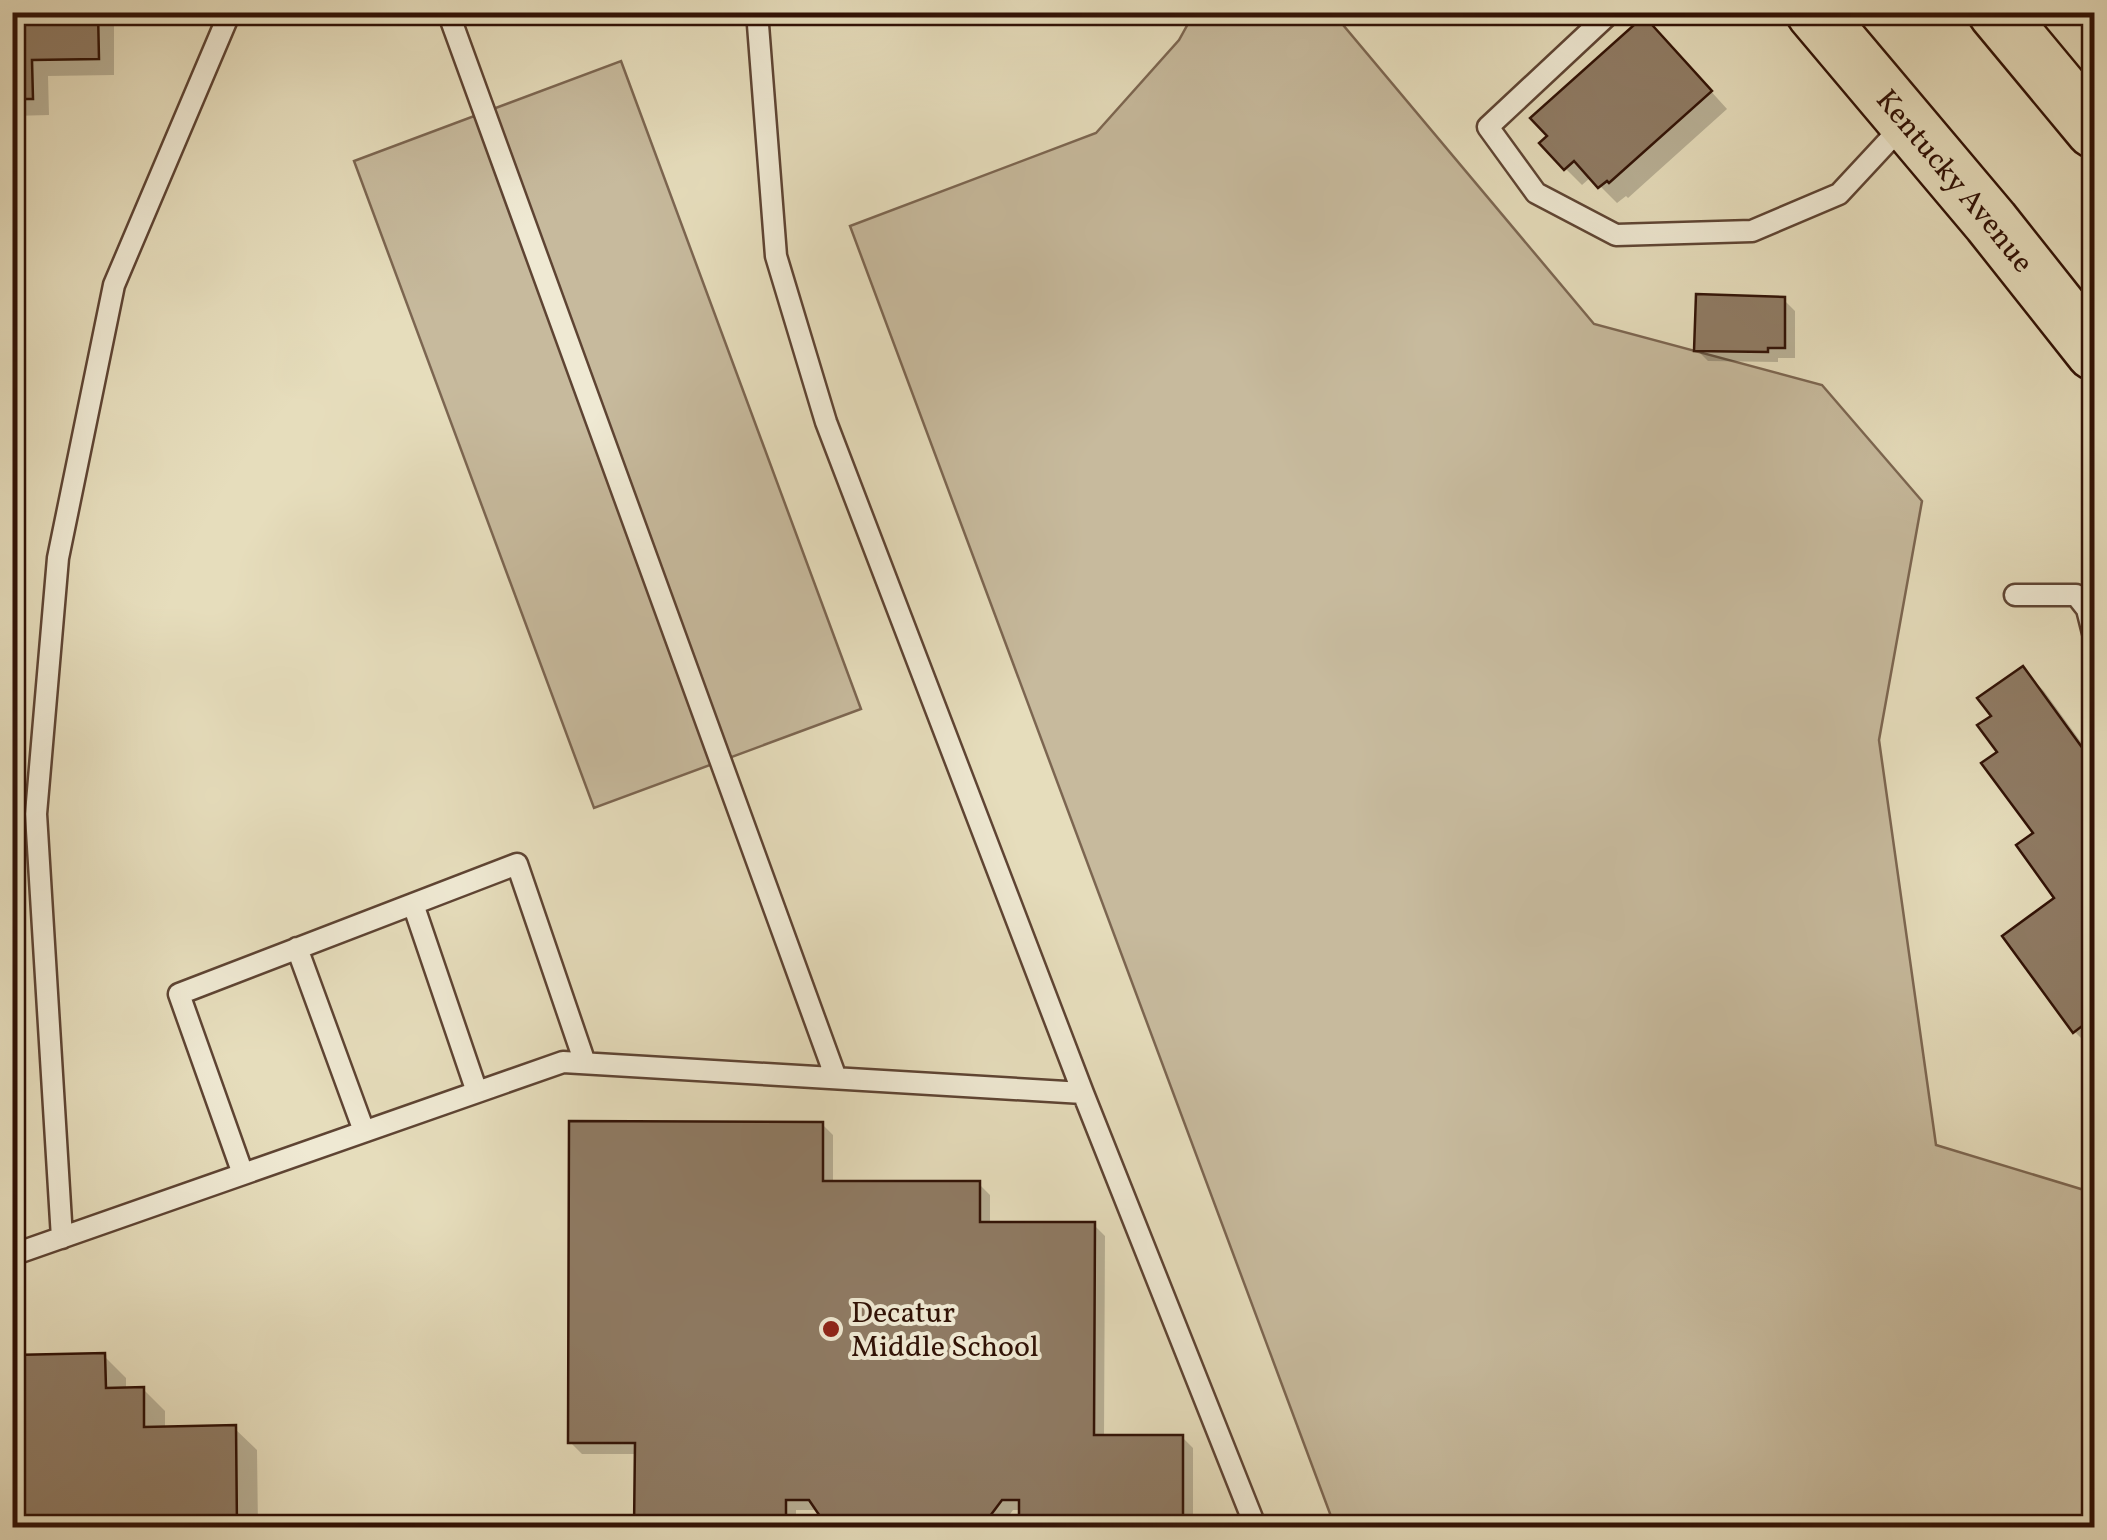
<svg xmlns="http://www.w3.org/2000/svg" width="2107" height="1540" font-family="Vollkorn,serif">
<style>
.green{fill:#c7ba9d;stroke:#7c6651;stroke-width:2.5}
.shadow{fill:#0003}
.building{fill:#8f7b64;stroke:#301105;stroke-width:2.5}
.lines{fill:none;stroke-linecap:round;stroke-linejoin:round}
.lane-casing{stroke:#5e4433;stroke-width:25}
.primary-casing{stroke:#301105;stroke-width:60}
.lane{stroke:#efe9d3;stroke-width:20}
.primary{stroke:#e6ddbc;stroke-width:55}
.poi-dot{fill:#8f2418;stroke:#efe9d3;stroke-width:4}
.labels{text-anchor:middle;stroke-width:8;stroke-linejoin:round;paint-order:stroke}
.street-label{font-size:30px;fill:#301105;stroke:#efe9d3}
.poi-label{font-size:30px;fill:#301105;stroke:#efe9d3;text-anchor:start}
</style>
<rect width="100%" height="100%" fill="#e6ddbc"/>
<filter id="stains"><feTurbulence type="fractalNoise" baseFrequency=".002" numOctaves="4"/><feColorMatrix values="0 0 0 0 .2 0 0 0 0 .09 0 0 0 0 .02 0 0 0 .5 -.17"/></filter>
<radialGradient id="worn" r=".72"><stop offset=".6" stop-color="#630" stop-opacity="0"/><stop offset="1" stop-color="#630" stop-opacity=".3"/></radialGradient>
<!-- green -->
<path class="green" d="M1194,13H1333L1594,324L1822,385L1922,501L1879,740L1936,1145L2094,1193V1527H1335L850,226L1096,133L1179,40Z
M621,61L861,709L594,808L354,161Z"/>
<!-- shadow -->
<path class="shadow" d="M12,12H114V75L48,76L49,115L12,116Z
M1661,36L1727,109L1628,198L1626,196L1617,203L1591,177L1582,185L1565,168Z
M1784,300L1795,311V358H1778V362L1708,361L1697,350Z
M12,658L21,1088H12Z
M2022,669L2044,691L2094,760V1051L2074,1031L2058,898L2036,834L2000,753L1994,716Z
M822,1124L833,1135V1183L979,1184L990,1195V1224L1094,1225L1105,1236L1104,1437H1182L1193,1448V1528H1022V1510H1013L1000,1528H831L819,1510H796V1528H637V1454H582L570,1442Z
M104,1356L126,1378V1390L143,1389L165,1411V1429L234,1428L257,1450L258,1528H12Z"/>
<!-- building -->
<path class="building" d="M12,12H98L99,59L32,60L33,99H12Z
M1644,16L1712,91L1609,183L1607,181L1598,188L1574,161L1564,170L1539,143L1547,136L1530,118Z
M1696,294L1785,297V348H1768V352L1694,351Z
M2023,666L2094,764V1017L2073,1033L2002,936L2054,898L2016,845L2033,833L1981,763L1997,752L1977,725L1991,716L1977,698Z
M569,1121L823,1122V1181H980V1222H1095L1094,1435H1183V1528H1019V1500H1002L981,1528H828L809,1500H786V1528H634L635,1443H568Z
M105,1353L106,1388L144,1387V1427L236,1425L237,1528H12V1355Z"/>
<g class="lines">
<defs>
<path id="lane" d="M448,12L836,1078
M757,12L776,256L826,422L1083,1093L1256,1528
M1611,12L1488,127L1536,193L1616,235L1752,231L1839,194L1905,123
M2015,595H2076L2087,609L2094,637
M413,904L477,1092
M297,948L364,1131
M243,1174L179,994L517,864L585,1063
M62,1238L36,814L58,558L114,285L230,12
M12,1255L563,1062L1083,1093"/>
<g id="primary">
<path id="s1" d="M1814,12L1991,222L2094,352"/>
<path d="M1996,12L2094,130"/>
</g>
</defs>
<!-- lane casing -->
<use href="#lane" class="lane-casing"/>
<!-- primary casing -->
<use href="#primary" class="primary-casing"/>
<!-- lane -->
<use href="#lane" class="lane"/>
<!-- primary -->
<use href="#primary" class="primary"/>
</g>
<!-- markers -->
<circle class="poi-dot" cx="831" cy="1329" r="10"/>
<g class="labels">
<!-- street labels -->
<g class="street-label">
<text dy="10" stroke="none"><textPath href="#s1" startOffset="220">Kentucky Avenue</textPath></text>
</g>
<!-- poi labels -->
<g class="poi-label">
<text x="851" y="1322">Decatur<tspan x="851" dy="34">Middle School</tspan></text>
</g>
</g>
<!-- margin -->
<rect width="2107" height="1540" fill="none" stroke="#e6ddbc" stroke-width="50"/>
<rect x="15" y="15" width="2077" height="1510" fill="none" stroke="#301105" stroke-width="5"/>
<rect x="25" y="25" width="2057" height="1490" fill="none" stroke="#301105" stroke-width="2.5"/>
<rect width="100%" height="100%" filter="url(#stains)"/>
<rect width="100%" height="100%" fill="url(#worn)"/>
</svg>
